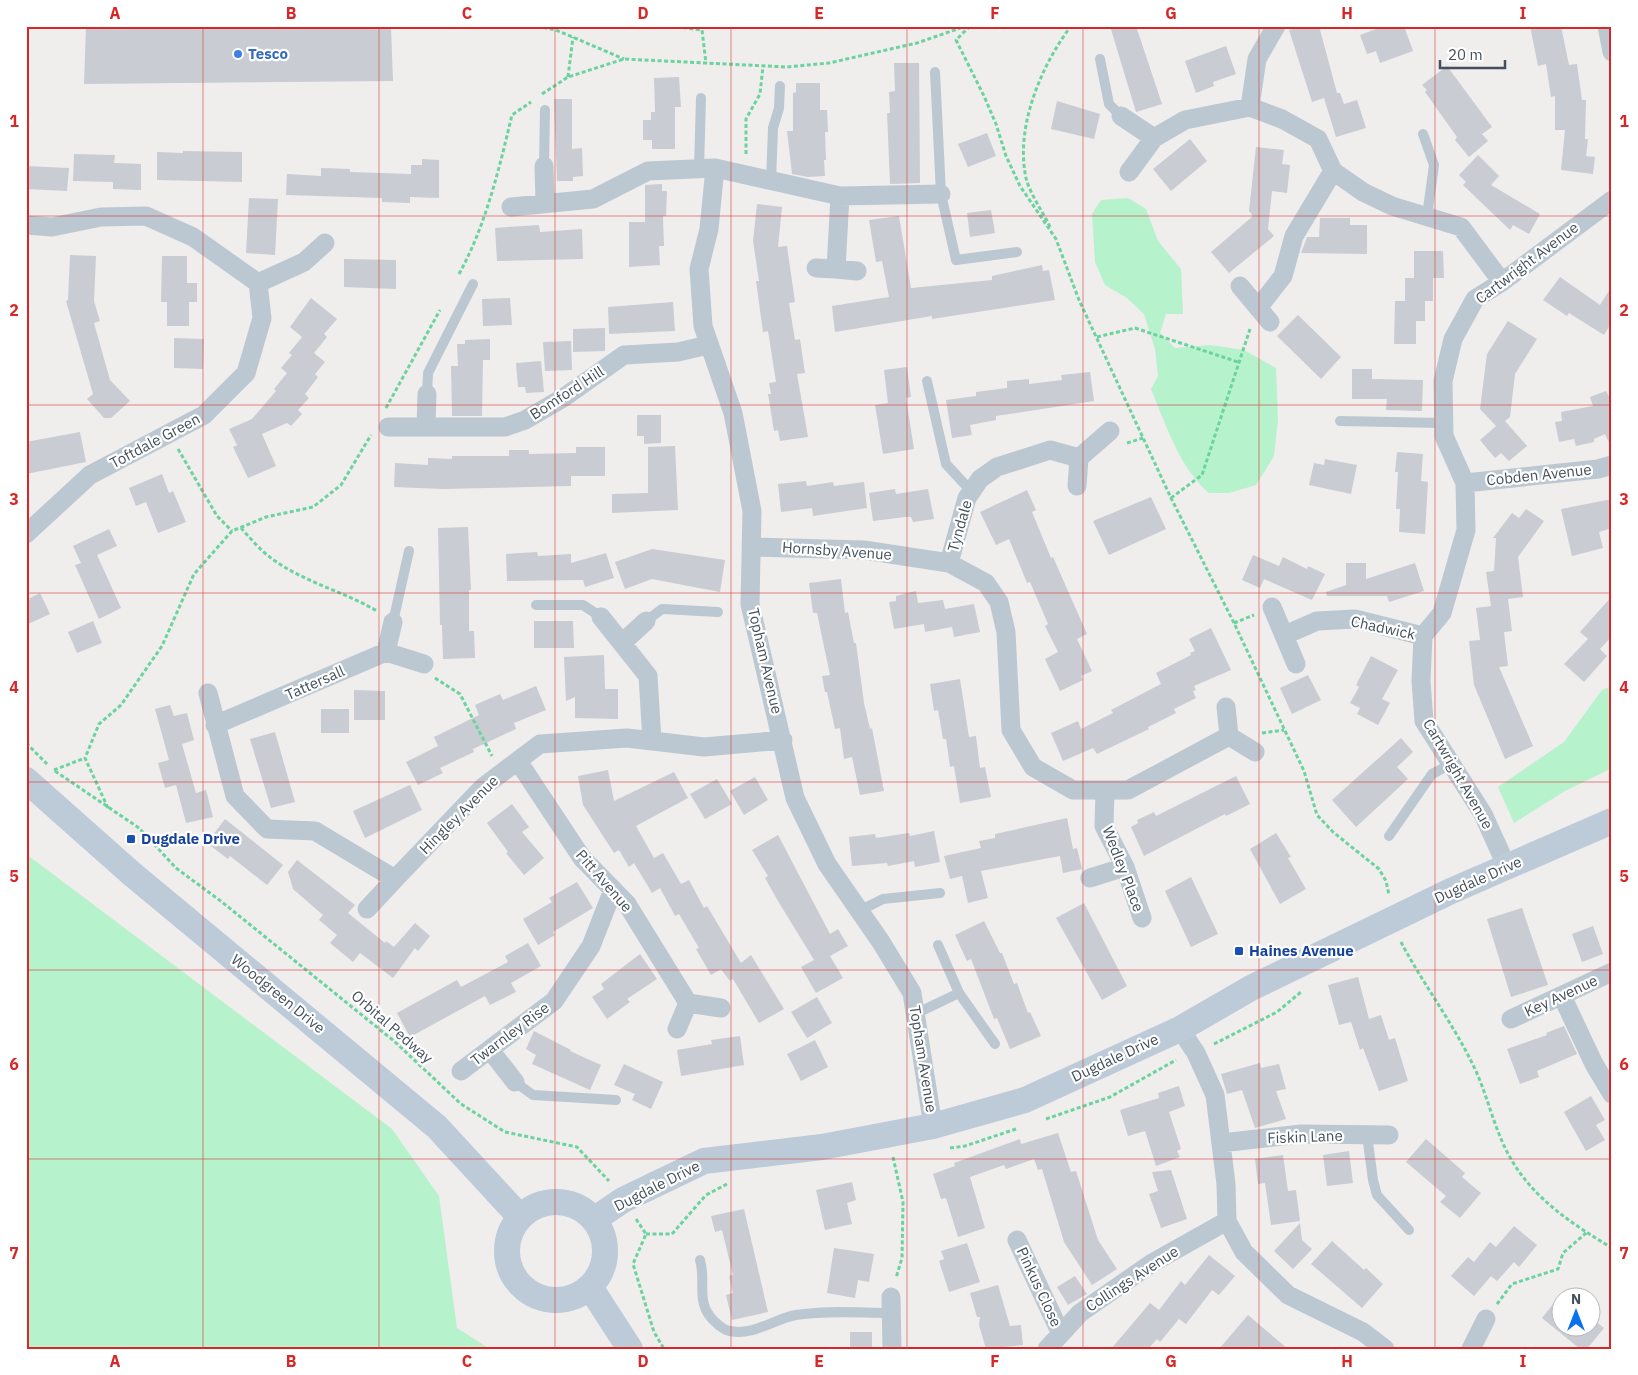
<svg xmlns="http://www.w3.org/2000/svg" width="1638" height="1375" font-family="'IBM Plex Sans',sans-serif">
<style>
.green{fill:#b6f2cc}
.building{fill:#c9ccd2}
.lines{fill:none;stroke-linecap:round;stroke-linejoin:round}
.path{stroke:#6bd39e;stroke-width:3;stroke-dasharray:4 2.5;stroke-linecap:butt}
.lane{stroke:#bcc8d1;stroke-width:10}
.street{stroke:#bcc8d1;stroke-width:19}
.secondary{stroke:#bdcbd8;stroke-width:26}
.grid{fill:none;stroke:#d62828;stroke-width:1;stroke-opacity:0.55}
.shop-dot{fill:#3f7fe0;stroke:#fff;stroke-width:2}
.transit-dot{fill:#1a4fb4;stroke:#fff;stroke-width:2}
.labels{text-anchor:middle;stroke-width:4.5;stroke-linejoin:round;paint-order:stroke}
.shop-label{font-size:15px;font-weight:bold;fill:#366cbe;stroke:#fff;text-anchor:start}
.street-label{font-size:15px;fill:#44515c;stroke:#fff}
.transit-label{font-size:15px;font-weight:bold;fill:#164399;stroke:#fff;text-anchor:start}
.neatline{fill:none;stroke:#d62828;stroke-width:2}
.grid-label{font-size:16px;text-anchor:middle;font-weight:bold;fill:#d62828}
</style>
<rect width="100%" height="100%" fill="#f0eded"/>
<!-- green -->
<path class="green" d="M1128,198L1146,209L1158,241L1181,269L1183,314H1166L1160,333L1175,348L1210,345L1244,350L1276,368L1278,420L1274,456L1256,485L1229,493H1209C1179,467 1166,425 1151,389L1158,376L1155,349L1144,314L1127,298L1105,285L1095,262L1092,214L1101,200Z
M1612,686V768L1565,791L1514,823L1498,787L1564,742L1602,690Z
M26,854L392,1129L439,1196L457,1328L490,1349H26Z"/>
<!-- building -->
<path class="building" d="M86,26H391L393,81L84,84Z
M1110,26H1136L1162,104L1136,112Z
M1303,26H1319L1337,93H1340L1344,104L1357,100L1366,128L1336,137L1324,98L1312,102L1289,30Z
M1384,26H1404L1413,51L1380,63L1376,51L1367,54L1360,35Z
M1530,26H1561L1569,65L1577,64L1582,100H1586L1585,139H1588L1586,156L1595,157L1593,174L1561,170L1565,130H1555V96L1551,97L1546,64L1538,66Z
M1226,46L1236,74L1213,82L1214,86L1196,93L1185,61Z
M894,63H919L920,183L890,184L887,113H890L889,92L895,91Z
M1447,66L1492,127L1482,134L1488,141L1469,157L1455,140L1457,137L1425,92L1427,90L1422,85Z
M679,77L681,107H675V149H652V140H643V120H651V112H655L654,78Z
M796,83H820V110H827L828,132H825L826,160H824L825,176L808,177L792,174L787,131H793V93L796,92Z
M554,99H572V149L582,148L583,176L573,177V181H557Z
M1057,101L1100,114L1094,139L1051,129Z
M987,133L996,156L968,167L958,144Z
M1190,139L1207,161L1171,191L1153,169Z
M1256,147L1284,150L1282,164L1290,165L1287,193L1272,191L1268,229L1274,236L1229,273L1211,252L1253,216L1249,211Z
M183,151L242,152V182L157,180V152L183,153Z
M74,154L115,155L114,163L141,164V190L113,189V182L73,181Z
M1478,155L1499,176L1491,185L1540,214L1529,234L1513,225L1510,230L1463,185L1466,182L1459,175Z
M422,159L439,160V198L410,197V203L382,202V198L286,195L287,174L321,176V168L350,169V172L411,174V165H422Z
M26,166L69,168L67,191L26,189Z
M662,184V191H667L666,216H663L664,246H659L660,265L629,267V222H645V185Z
M249,198L278,199L275,255L246,253Z
M757,204L782,207L778,247L787,246L795,302L789,303L795,340L800,339L805,373L797,374L808,437L780,441L778,430L774,431L768,394H771L769,383L776,382L768,331L763,332L756,281H759L753,241Z
M991,210L995,233L970,237L967,213Z
M899,216L911,288L992,280V276L1042,265L1043,271L1049,270L1055,300L932,319V316L835,332L832,306L889,297L882,261L876,262L869,220Z
M1320,218H1350V225H1367V254L1301,253L1307,237H1319Z
M539,225L540,232L582,229L583,259L497,261L495,228Z
M1414,251H1443L1444,278H1433V301H1425V321H1416V344H1394L1395,301H1405V278H1414Z
M70,255L96,256L94,301L100,321L94,323L110,380L130,401L111,418H104L87,399L93,394L66,301L68,300Z
M162,256H187V283H197V302H189V326H167V302H161Z
M344,259L396,260V289L344,287Z
M1560,277L1600,305L1612,286V322L1604,335L1569,313L1567,316L1543,300Z
M311,298L337,319L324,334L327,337L314,353L325,362L315,374L318,377L305,394L309,398L298,410L302,414L291,426L287,423L262,434L276,466L248,478L233,447L237,445L229,429L252,419L276,391L274,389L287,373L281,368L292,355L289,353L302,337L290,327Z
M510,298L512,325L483,326L482,299Z
M673,302L675,331L609,334L608,307Z
M1298,315L1341,357L1321,379L1277,336Z
M1508,321L1537,339L1515,374L1510,417L1505,421L1527,446L1509,461L1501,453L1495,458L1480,440L1496,426L1480,409L1487,354Z
M605,328V351L573,352V329Z
M174,338L204,339L203,369L174,368Z
M490,339V360H483L482,416H452L451,366H458L457,344H465V340Z
M571,341L572,370L545,371L543,342Z
M541,361L544,392L526,393L525,387H518L516,363Z
M907,367L911,397L906,398L914,449L883,454L875,405L888,403L884,370Z
M1352,369H1372V379L1423,380L1422,411L1386,410L1387,399H1352Z
M1090,372L1094,401L996,416V420L970,425L972,435L952,438L946,400L976,396V392L1007,388V381L1029,379V384L1062,380L1061,375Z
M1606,391L1612,402V449L1605,434L1594,439V442L1576,446L1574,439L1559,442L1555,422L1562,421L1561,412L1593,406L1590,397Z
M637,415H661V443L644,444V436H637Z
M80,432L86,462L26,474V442Z
M675,446L678,510L612,513V494L648,493V447Z
M576,447H605V476H571V486L443,489L394,487L395,463L428,465V458L452,459V456H509V450H529V454L576,453Z
M1397,452L1423,454L1421,481L1428,482L1425,534L1399,532L1400,509H1396L1398,472H1395Z
M1325,459L1357,465L1351,494L1309,485L1314,463L1324,465Z
M162,474L169,493L173,491L186,522L158,533L146,502L136,506L129,488Z
M806,481L807,486L833,482L834,486L864,482L867,508L813,516L812,508L781,512L778,484Z
M895,489L896,494L928,489L934,519L913,522L911,517H905L873,521L869,493Z
M1027,490L1036,510L1032,512L1051,558L1053,557L1087,634L1077,639L1092,671L1081,676L1083,680L1060,691L1045,659L1058,652L1045,626L1048,624L1030,582L1027,583L1009,539L996,545L980,512Z
M1151,497L1166,529L1109,555L1093,521Z
M1612,499V528L1599,532L1603,548L1572,556L1561,509Z
M1526,509L1544,521L1518,557L1523,597L1508,599L1512,631L1504,632L1508,666L1499,667L1533,746L1505,759L1474,685L1469,641L1480,640L1476,608L1491,606L1486,572L1494,571L1496,538H1493L1512,513L1519,518Z
M468,527L471,590H469V631H474L475,658L443,659L442,625H440L438,528Z
M109,529L117,546L97,555L121,608L99,619L75,565L81,563L73,546Z
M652,549L725,560L720,592L652,579L625,589L615,562Z
M537,552L538,556L571,554V563L606,553L614,578L585,587L583,580L507,581L506,554Z
M1253,555L1279,566L1283,557L1307,569L1308,566L1325,574L1312,600L1264,579L1260,588L1242,580Z
M1346,563H1366V579L1415,563L1424,591L1389,602L1387,596H1327L1326,592L1346,585Z
M841,579L845,613L848,612L854,643H856L864,703L870,729L872,728L884,791L860,795L852,757L844,759L840,728L835,729L827,692H825L822,676L830,675L817,613H813L809,583Z
M916,591L918,603L943,600L945,609L974,604L980,632L954,637L952,627L925,632L924,624L894,629L889,602L896,601V596Z
M40,593L50,614L26,625V600Z
M1612,596V636L1600,649L1607,656L1584,682L1564,664L1588,639L1580,632Z
M93,621L102,643L77,653L68,632Z
M534,621H573L574,648H534Z
M1211,628L1231,670L1194,686L1196,690L1193,691L1196,698L1174,709L1176,713L1148,727L1149,729L1097,754L1093,748L1063,761L1051,733L1078,721L1081,729L1113,713L1111,710L1161,684L1156,673L1191,655L1190,653L1195,651L1189,639Z
M604,655L605,689H618V719L575,718V697L566,701L564,657Z
M1371,656L1398,670L1382,699L1390,703L1378,725L1357,714L1360,708L1350,703L1359,687L1356,685Z
M1308,675L1321,700L1292,714L1280,688Z
M960,679L969,737L976,736L980,768L985,767L991,797L960,803L954,766L950,767L946,739H943L938,710L934,711L930,684Z
M536,686L546,710L514,723L516,729L473,749L474,752L440,768L443,773L418,785L406,762L438,746L434,737L479,715L475,705L500,694L503,700Z
M354,690L385,691V720H354Z
M170,705L174,716L187,713L194,740L182,744L196,793L206,790L213,817L186,823L176,785L165,788L158,763L169,760L155,709Z
M321,709H349V733H321Z
M275,732L295,802L271,808L250,739Z
M1401,738L1413,752L1397,767L1408,779L1356,827L1332,800Z
M608,770L614,801L674,772L688,798L636,826L654,858L663,853L681,884L689,880L704,908L707,906L741,963L751,955L784,1009L759,1023L733,979L730,981L721,969L711,975L696,949L699,948L679,914L675,916L660,888L652,893L634,863L629,867L619,850L614,853L583,805L578,776Z
M1236,776L1250,804L1226,816L1225,814L1144,856L1131,827L1138,823L1137,820L1154,812L1156,816Z
M755,777L768,800L744,815L730,791Z
M717,779L732,804L705,819L690,794Z
M410,785L422,810L365,838L353,811Z
M512,804L529,827L522,832L544,858L524,875L506,853L508,852L487,823Z
M1067,818L1073,849L1077,848L1082,869L1063,873L1060,856L981,871L988,898L968,903L962,876L950,879L944,856L981,848L979,841L995,838V834Z
M225,819L283,865L267,885L230,856L228,859L207,843Z
M934,831L940,862L915,867L914,861L888,866L887,863L852,866L849,837L875,834L876,838L909,833L910,836Z
M1276,833L1291,857L1288,858L1306,889L1280,904L1250,849Z
M778,835L830,934L838,929L848,946L830,956L843,978L816,993L801,967L814,960L778,901L765,878L768,876L752,850Z
M297,860L355,905L348,913L385,943L386,941L394,947L415,923L430,936L418,951L415,948L393,978L360,953L353,962L330,943L337,935L319,920L323,915L293,889L288,872Z
M1191,877L1218,934L1191,947L1165,891Z
M577,882L593,908L553,932L555,935L538,945L523,919L552,902L549,898Z
M1084,903L1127,986L1102,1000L1056,918Z
M1522,908L1548,985L1511,997L1487,919Z
M984,921L1000,953H1002L1014,984L1017,983L1028,1013L1030,1012L1041,1036L1010,1049L997,1018L994,1019L971,959L967,961L955,935Z
M1593,926L1603,954L1582,962L1572,934Z
M528,943L541,966L511,983L516,992L490,1005L485,996L410,1037L397,1013L457,980L461,987L508,962L505,956Z
M640,954L657,979L627,999L630,1002L607,1019L592,997L604,989L601,984Z
M1358,977L1369,1019L1381,1015L1389,1040L1395,1038L1408,1081L1379,1091L1363,1048L1360,1050L1351,1022L1339,1025L1328,985Z
M817,997L832,1023L807,1038L791,1012Z
M1564,1026L1577,1054L1537,1071L1539,1077L1520,1084L1507,1049L1547,1035L1546,1033Z
M534,1031L571,1050L570,1051L601,1065L590,1090L532,1064L536,1055L526,1049Z
M740,1036L744,1065L681,1076L677,1050L712,1044L711,1040Z
M815,1040L828,1067L801,1081L787,1054Z
M1260,1063L1261,1068L1279,1064L1286,1089L1276,1091L1286,1119L1255,1128L1242,1090L1227,1094L1221,1074Z
M624,1064L663,1082L651,1109L632,1100L635,1094L614,1085Z
M1179,1086L1185,1106L1169,1112L1181,1149L1177,1151L1180,1157L1156,1166L1145,1131L1128,1136L1120,1110L1159,1098L1158,1093Z
M1591,1096L1605,1120L1596,1125L1605,1140L1586,1151L1564,1112Z
M1058,1133L1071,1172L1076,1171L1098,1240L1117,1269L1092,1285L1064,1242L1042,1169L1038,1170L1034,1159L1006,1169L1004,1165L970,1177L985,1228L958,1237L946,1198L941,1199L933,1174L955,1166L954,1163L1020,1139L1021,1144Z
M1426,1139L1465,1173L1462,1177L1481,1193L1460,1218L1440,1202L1446,1196L1406,1162Z
M1349,1151L1353,1183L1327,1186L1323,1155Z
M1283,1155L1288,1191L1296,1190L1300,1221L1271,1225L1265,1183L1258,1184L1255,1159Z
M1171,1170L1187,1219L1161,1228L1149,1194L1158,1191L1152,1172Z
M852,1182L856,1200L847,1203L852,1224L825,1230L816,1190Z
M744,1209L768,1312L732,1320L726,1295L733,1293L729,1276L733,1275L722,1230L715,1232L711,1216Z
M1300,1223L1302,1240L1312,1249L1293,1269L1274,1251Z
M1514,1226L1537,1245L1519,1267L1514,1262L1497,1281L1491,1276L1474,1296L1451,1276L1468,1257L1474,1262L1490,1242L1496,1247Z
M1332,1241L1364,1270L1366,1268L1383,1284L1362,1308L1311,1264Z
M967,1243L980,1282L949,1292L939,1261L944,1259L941,1251Z
M834,1248L874,1254L869,1282L858,1280L855,1298L827,1293Z
M1209,1255L1235,1276L1219,1295L1212,1290L1186,1324L1179,1319L1160,1342L1157,1339L1150,1347L1151,1349H1111L1150,1303L1159,1310L1181,1281L1185,1285Z
M1075,1276L1087,1294L1068,1305L1057,1287Z
M998,1285L1010,1326L1021,1325L1023,1345L986,1349L979,1325L980,1317H977L970,1293Z
M1561,1294L1566,1298H1560V1328H1590V1317L1604,1328L1587,1349H1580L1542,1318Z
M1248,1315L1288,1349H1219Z
M850,1332H872V1349H850Z"/>
<g class="lines">
<!-- path -->
<path class="path" d="M537,26L556,30L624,59
M670,26L702,30L706,63
M970,26L956,40L984,96L996,124L1006,156L1020,186L1056,239L1079,300L1171,498L1234,623L1304,771L1317,815L1333,832L1379,869L1386,881L1389,895
M568,77L573,37
M542,94L568,77L624,59L787,67L829,63L917,43L966,26
M746,154V119L760,94L763,66
M1050,227C1043,212 1030,194 1026,178C1015,127 1041,66 1071,26
M459,274C486,225 499,169 512,115L531,102
M1097,337L1135,328L1238,362
M386,408L440,310
M1127,443L1143,438
M178,449L217,516L232,531
M1171,498L1202,475L1250,329
M241,528C250,538 260,550 271,558C303,582 343,591 377,611
M1234,623L1254,615
M435,678L460,694L492,756
M1262,733L1284,730
M26,743L47,764
M54,770L85,758
M55,771L139,828L176,868L222,902L394,1041L461,1104L505,1132L577,1147L609,1181
M108,808L85,758L99,724L121,705L162,646L194,574L232,531L266,517L313,507L341,485L371,435
M1401,942C1423,984 1453,1023 1474,1067C1488,1096 1494,1130 1511,1159C1534,1199 1572,1224 1612,1248
M1214,1044L1277,1012L1301,992
M1046,1119L1110,1097L1176,1060
M950,1148L965,1146L1016,1129
M893,1157L903,1202L902,1258L896,1278
M636,1219L646,1234L633,1264L654,1332L664,1349
M646,1234H672L706,1195L727,1184
M1497,1304L1512,1284L1558,1269L1563,1253L1586,1233"/>
<!-- lane -->
<path class="lane" d="M1100,59L1109,104L1121,116
M935,72L941,194L956,260L1017,252
M1423,134L1434,165L1427,216
M544,166L545,110
M699,169L701,98
M771,182L773,128L779,108L780,86
M927,381L946,464L971,491
M427,394L428,373L473,284
M1340,421L1442,423
M536,605H583L601,617
M646,621L662,609L718,612
M393,622L409,551
M1389,836L1432,774L1451,764
M859,911L883,899L940,893
M959,993L995,1044
M915,1014L959,993L938,945
M515,1082L533,1095L616,1100
M1367,1135L1373,1180L1377,1195L1409,1230
M700,1260C706,1279 697,1298 709,1315C713,1321 723,1330 730,1331C753,1336 774,1319 796,1315C827,1310 860,1313 891,1313"/>
<!-- street -->
<path class="street" d="M1607,26L1612,52
M1250,107L1257,59L1276,26
M1121,116L1154,138
M544,166L545,203
M715,168L709,229L699,269L703,326L733,413L752,511L750,604L795,798L827,864L881,942L912,993L933,1126
M1129,172L1154,138L1185,120L1250,107L1282,119L1318,139L1333,171L1363,192L1392,206L1461,227L1502,282
M511,207L593,199L648,171L715,168L840,196L941,194
M26,225L52,227L101,217L146,216L193,237L258,283L262,318L246,373L204,415L90,475L26,534
M816,268L836,269L840,196
M836,269L857,271
M258,283L304,262L325,243
M1240,286L1270,322
M1258,308L1283,276L1294,236L1333,171
M427,394L426,427H505L525,420L563,398L624,355L678,352L708,345
M388,427H426
M1465,483L1598,469L1612,465
M1077,486L1079,458L1110,431
M751,547L864,550L949,563L986,583L999,602L1006,632L1011,730L1033,767L1073,790H1128L1229,736
M949,563L967,498L980,479L997,467L1050,450L1079,458
M1272,607L1296,664
M601,617L648,676L652,741
M1285,635L1317,621L1355,619L1423,636
M622,643L646,621
M386,652L424,664
M208,693L235,796L267,829L315,831L395,879L483,787L540,744L627,738L704,747L783,740
M1226,707L1229,736L1255,752
M215,725L386,652L393,622
M518,761L582,858L627,904L688,1003
M1105,790L1104,826L1125,867L1142,918
M1507,867L1483,814L1424,721L1421,681L1423,636L1442,613L1466,530L1465,483L1444,436L1443,381L1453,339L1475,299L1502,282L1612,200
M1090,878L1125,867
M367,909L395,879
M1562,996L1594,1064L1612,1094
M1511,1019L1612,972
M677,1029L688,1003L721,1008
M1180,1029L1196,1053L1215,1095L1226,1184L1227,1221L1244,1252L1288,1295L1363,1332L1385,1349
M490,1050L515,1082
M461,1071L554,1001L591,946L613,890
M1221,1143L1301,1134L1389,1135
M1017,1240L1061,1334
M891,1297L892,1349
M1047,1349L1080,1313L1152,1263L1227,1221
M1471,1349L1486,1319"/>
<!-- secondary -->
<path class="secondary" d="M26,780L132,874L437,1127L520,1217
M507 1251a49 49 0 1 1 98 0a49 49 0 1 1-98 0Z
M595,1219L623,1200L704,1161L822,1147L933,1126L1025,1100L1180,1029L1251,988L1451,891L1612,821
M590,1287L630,1349"/>
</g>
<!-- grid -->
<path class="grid" d="M203,26V1349M379,26V1349M555,26V1349M731,26V1349M907,26V1349M1083,26V1349M1259,26V1349M1435,26V1349M26,216H1612M26,405H1612M26,593H1612M26,782H1612M26,970H1612M26,1159H1612"/>
<!-- markers -->
<circle class="shop-dot" cx="238" cy="54" r="5"/>
<g class="transit-dot">
<rect x="126" y="834" width="10" height="10" rx="2.5"/>
<rect x="1234" y="946" width="10" height="10" rx="2.5"/>
</g>
<g class="labels">
<!-- shop labels -->
<g class="shop-label">
<text x="248" y="59">Tesco</text>
</g>
<!-- street labels -->
<g class="street-label">
<text transform="translate(1527 263) rotate(-37)" y="5">Cartwright Avenue</text>
<text transform="translate(567 393) rotate(-33)" y="5">Bomford Hill</text>
<text transform="translate(155 441) rotate(-28)" y="5">Toftdale Green</text>
<text transform="translate(1539 475) rotate(-6)" y="5">Cobden Avenue</text>
<text transform="translate(960 526) rotate(-74)" y="5">Tyndale</text>
<text transform="translate(837 551) rotate(4)" y="5">Hornsby Avenue</text>
<text transform="translate(1383 628) rotate(12)" y="5">Chadwick</text>
<text transform="translate(765 661) rotate(77)" y="5">Topham Avenue</text>
<text transform="translate(315 683) rotate(-24)" y="5">Tattersall</text>
<text transform="translate(1458 774) rotate(60)" y="5">Cartwright Avenue</text>
<text transform="translate(459 815) rotate(-45)" y="5">Hingley Avenue</text>
<text transform="translate(1123 869) rotate(69)" y="5">Wedley Place</text>
<text transform="translate(1478 880) rotate(-24)" y="5">Dugdale Drive</text>
<text transform="translate(604 881) rotate(49)" y="5">Pitt Avenue</text>
<text transform="translate(278 994) rotate(39)" y="5">Woodgreen Drive</text>
<text transform="translate(1561 996) rotate(-25)" y="5">Key Avenue</text>
<text transform="translate(392 1027) rotate(41)" y="5">Orbital Pedway</text>
<text transform="translate(510 1034) rotate(-37)" y="5">Twarnley Rise</text>
<text transform="translate(1115 1058) rotate(-25)" y="5">Dugdale Drive</text>
<text transform="translate(923 1059) rotate(81)" y="5">Topham Avenue</text>
<text transform="translate(1305 1137) rotate(-2)" y="5">Fiskin Lane</text>
<text transform="translate(657 1186) rotate(-27)" y="5">Dugdale Drive</text>
<text transform="translate(1132 1279) rotate(-33)" y="5">Collings Avenue</text>
<text transform="translate(1039 1287) rotate(65)" y="5">Pinkus Close</text>
</g>
<!-- transit labels -->
<g class="transit-label">
<text x="141" y="844">Dugdale Drive</text>
<text x="1249" y="956">Haines Avenue</text>
</g>
</g>
<!-- border -->
<rect width="1638" height="1375" fill="none" stroke="#ffffff" stroke-width="55"/>
<!-- north arrow -->
<g transform="translate(1576 1312)"><circle r="24" fill="#ffffff" stroke="#b4b9be"/>
<path d="M0-4L9 19L0 12L-9 19Z" fill="#0971ee"/>
<text y="-8" font-size="14" font-weight="bold" text-anchor="middle" fill="#44515c">N</text>
</g>
<!-- scale -->
<path d="M1440 60v8h65v-8" fill="none" stroke="#44515c" stroke-width="2.5"/>
<text x="1448" y="60" font-size="15" fill="#44515c" stroke="#ffffff" stroke-width="4" paint-order="stroke">20 m</text>
<rect x="28" y="28" width="1582" height="1320" class="neatline"/>
<g class="grid-label">
<text x="115" y="19">A</text>
<text x="291" y="19">B</text>
<text x="467" y="19">C</text>
<text x="643" y="19">D</text>
<text x="819" y="19">E</text>
<text x="995" y="19">F</text>
<text x="1171" y="19">G</text>
<text x="1347" y="19">H</text>
<text x="1523" y="19">I</text>
<text x="14" y="127">1</text>
<text x="1624" y="127">1</text>
<text x="14" y="316">2</text>
<text x="1624" y="316">2</text>
<text x="14" y="505">3</text>
<text x="1624" y="505">3</text>
<text x="14" y="693">4</text>
<text x="1624" y="693">4</text>
<text x="14" y="882">5</text>
<text x="1624" y="882">5</text>
<text x="14" y="1070">6</text>
<text x="1624" y="1070">6</text>
<text x="14" y="1259">7</text>
<text x="1624" y="1259">7</text>
<text x="115" y="1367">A</text>
<text x="291" y="1367">B</text>
<text x="467" y="1367">C</text>
<text x="643" y="1367">D</text>
<text x="819" y="1367">E</text>
<text x="995" y="1367">F</text>
<text x="1171" y="1367">G</text>
<text x="1347" y="1367">H</text>
<text x="1523" y="1367">I</text>
</g>
</svg>
